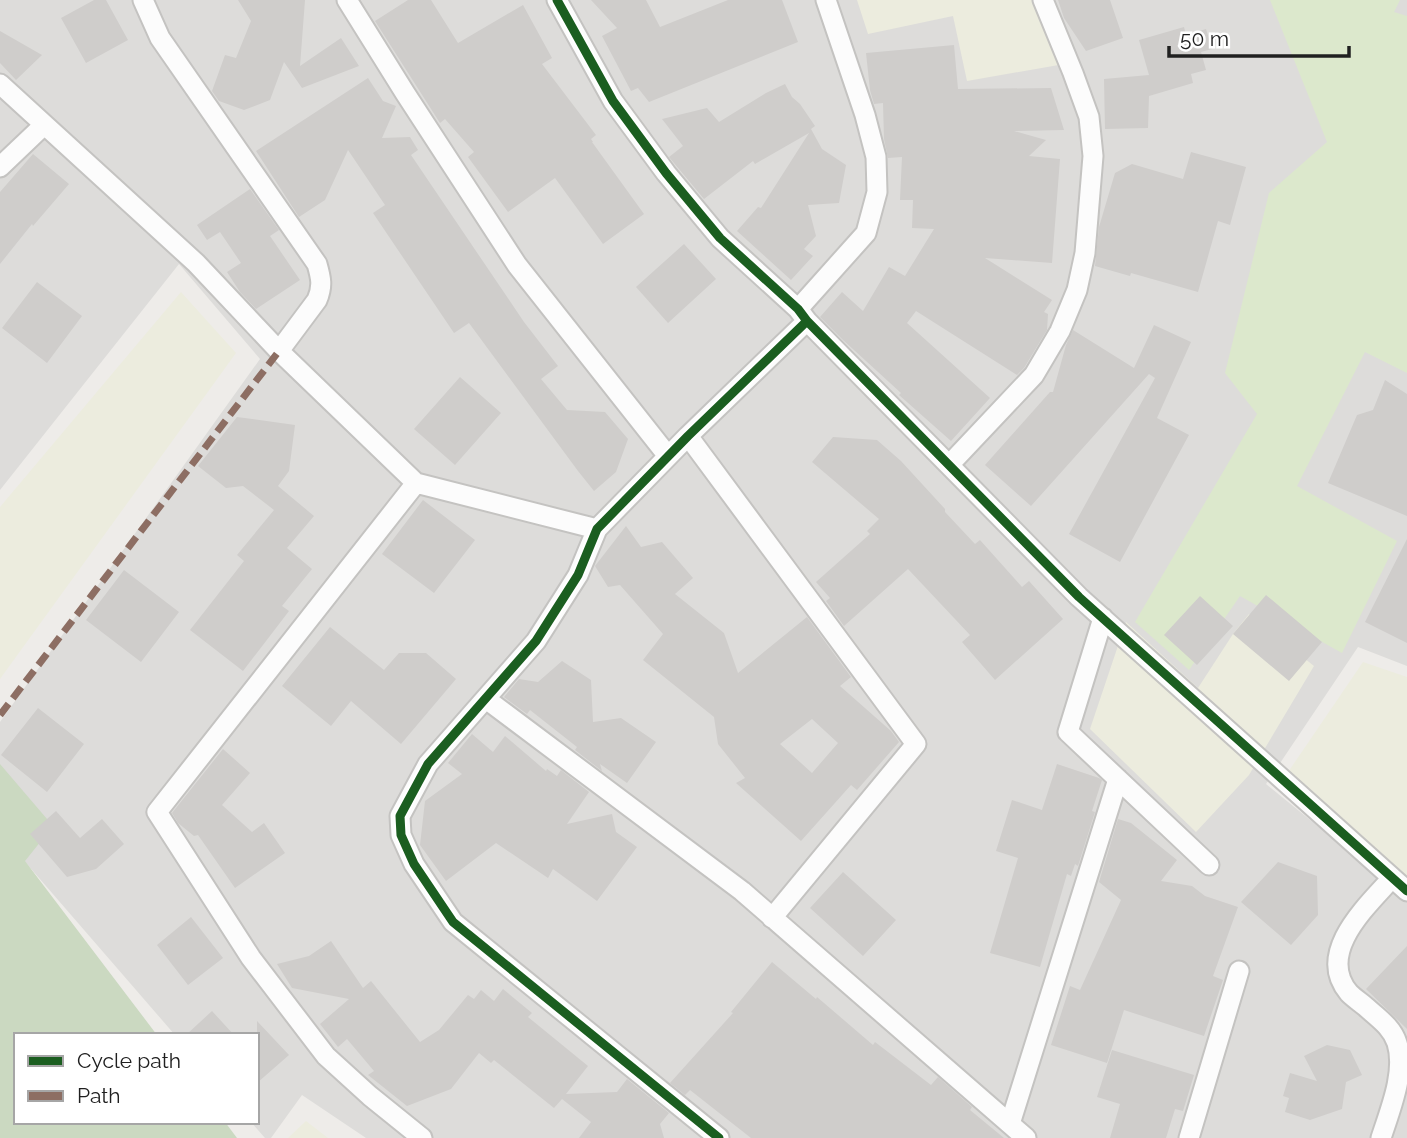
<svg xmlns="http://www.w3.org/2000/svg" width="1407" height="1138" font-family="Raleway,sans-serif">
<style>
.residential{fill:#dddcda}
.farmland{fill:#ececde}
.grass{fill:#dce8cc}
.forest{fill:#cbd9c1}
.building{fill:#cfcdcb;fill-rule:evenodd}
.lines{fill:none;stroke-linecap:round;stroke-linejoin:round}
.street-casing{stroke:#c4c3c1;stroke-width:23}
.street{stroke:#fcfcfc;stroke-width:19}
.quiet{stroke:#8d6e63;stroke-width:7;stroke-dasharray:14 7;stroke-linecap:butt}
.cycleway-casing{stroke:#fff;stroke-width:13}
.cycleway{stroke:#1b5e20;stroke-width:9}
</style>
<rect width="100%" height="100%" fill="#eeece9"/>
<!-- residential -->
<path class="residential" d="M0,0H1407V666L1358,647L1266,784L1407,899V1138H366L302,1095L271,1138H265L251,1122H257V1035H175L7,841L0,820V722L260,359L179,264L0,490Z"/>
<!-- farmland -->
<path class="farmland" d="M857,0H1048L1070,63L967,81L953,16L868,34Z
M181,292L236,353L0,679V507Z
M1249,614L1314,666L1249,775L1196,832L1090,729L1126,622L1198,688L1233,634Z
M1363,662L1407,677V883L1282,781Z
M306,1121L328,1138H288Z"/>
<!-- grass -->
<path class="grass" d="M1270,0H1400L1394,12L1407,16V373L1365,352L1297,486L1397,541L1342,653L1240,596L1189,670L1135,622L1257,414L1225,373L1269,193L1327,142Z"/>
<!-- forest -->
<path class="forest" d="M0,764L53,826L25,861L157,1035H16V1122H225L237,1138H0Z"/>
<!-- building -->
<path class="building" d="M94,0H106L128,40L86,63L61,18Z
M238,0H305L300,66L341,38L359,66L302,88L284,62L270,100L244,110L219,101L212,91L225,55L236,58L251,21Z
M408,0H431L458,43L523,5L552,58L542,64L596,135L591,139L593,142H592L644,214L603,244L555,178L508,212L468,157L474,152L445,119L440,123L375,21Z
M591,0H646L660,27L728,0H782L798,42L649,102L638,88L631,91L602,36L617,28Z
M1058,0H1110L1123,38L1086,51L1064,18Z
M1184,27L1186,35L1206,29L1212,49L1201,52L1206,70L1191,74L1193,83L1149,96L1148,128L1105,129L1104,79L1149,75L1139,40Z
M0,31L42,55L16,80L0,63Z
M954,45L958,89L1051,88L1064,130L1014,131L1046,140L1029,156L1060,159L1052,263L985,258L1052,300L1044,312L1048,314L1047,330L1024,368L1017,375L916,311L907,323L990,398L951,441L899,395L901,393L843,340L820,317L842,292L863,311L889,267L905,276L934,229L912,228L913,200H900L902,157L888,158L884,139L883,103L874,104L870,90L866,53Z
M368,78L383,101L396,106L382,138L410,137L418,150L411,155L524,322L558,366L541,379L567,410L605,412L628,439L616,472L594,491L578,471L469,323L454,333L373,213L385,205L348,150L325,200L299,217L256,151Z
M785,84L792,97L800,104L815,126L811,129L822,149L846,165L839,203L808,205L816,236L804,249L813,256L791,280L737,231L758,207L761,208L809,133L755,164L753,161L704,199L669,157L683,146L662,119L707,108L719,122L766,93Z
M1191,152L1246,167L1230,225L1218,221L1198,292L1131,273L1130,276L1095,266L1099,227L1115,173L1132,164L1183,179Z
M33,154L69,184L33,226L32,224L0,264V192Z
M250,189L279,230L270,236L300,280L256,309L240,292L227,272L241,263L220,232L207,240L197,225Z
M684,244L716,279L668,323L636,287Z
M37,282L82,316L47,363L2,328Z
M1154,325L1191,342L1157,418L1189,435L1120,562L1069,534L1155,378L1149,374L1031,506L985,465L1050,392H1053L1066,345L1073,330L1134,368Z
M460,377L501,413L455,465L414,429Z
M1385,380L1407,394V516L1328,483L1357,415L1373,410Z
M237,417L295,425L289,471L278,486L314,516L287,548L312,569L282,606L289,611L243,671L190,630L244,561L237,555L274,510L243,486L226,488L198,466Z
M833,437L877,440L901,461L945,509V512L975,544L980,540L1022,587L1029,581L1063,619L995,680L962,642L970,635L908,569L844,626L826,601L830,598L816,582L870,534L867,531L879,519L812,462Z
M423,500L475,540L434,593L382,554Z
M626,526L641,547L662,542L693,578L675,594L724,633L738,673L807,617L851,677L840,686L891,731L899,742L857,790L851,785L801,841L736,783L745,778L718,744L714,717L643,660L663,634L620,585L608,587L595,566ZM812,719L838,743L812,773L780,744Z
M1407,539V643L1365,622Z
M124,570L179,612L141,662L86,620Z
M1266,595L1322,642L1289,681L1233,634Z
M1200,596L1233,626L1197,665L1164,635Z
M330,627L384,670L399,653H426L456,679L401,744L351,701L331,726L282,686Z
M562,661L591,680L593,722L621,718L656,742L627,783L600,764L602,771L575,750L577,747L530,710L527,714L504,697L519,679L538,682Z
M38,708L84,744L47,792L1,755Z
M472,734L493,752L505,736L546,771L547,769L557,776L561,770L589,792L567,824L612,814L616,832L637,847L597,901L553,869L548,878L496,843L446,881L420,845L425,801L462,774L448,763Z
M223,749L250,773L222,805L252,832L264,823L285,853L235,888L198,835L194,836L178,823L172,813Z
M1057,764L1099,778L1102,780L1092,811L1095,812L1078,866L1075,864L1071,876L1067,874L1040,967L990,953L1018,858L996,851L1012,800L1042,810Z
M56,811L80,838L102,819L124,844L96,869L67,877L30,834Z
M1118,819L1131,823L1177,860L1161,881L1192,886L1205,896L1238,907L1213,976L1223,980L1204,1036L1124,1010L1107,1063L1051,1045L1070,986L1080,990L1121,900L1099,882Z
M1278,862L1317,876L1318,915L1291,945L1241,902Z
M843,872L896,920L863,956L810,908Z
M191,917L223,958L188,985L157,945Z
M331,941L363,988L371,981L420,1042L439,1030L468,995L474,999L481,990L494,1001L503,989L532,1013L528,1017L588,1066L566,1094L617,1092L627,1079L669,1113L660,1124L664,1138H579L591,1122L562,1099L554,1108L494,1060L491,1063L479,1053L451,1089L407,1106L368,1075L374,1071L347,1039L338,1047L320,1024L349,999L292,988L277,964L309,956Z
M1407,946V1029L1366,989Z
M772,962L816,999L817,997L873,1045L875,1042L931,1085L938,1077L972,1107L970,1110L1004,1138H751L690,1090L685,1095L670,1083L733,1013L731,1012Z
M212,1011L234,1035H186Z
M257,1021L289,1055L257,1083Z
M1327,1045L1350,1050L1362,1075L1346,1082L1342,1109L1310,1120L1285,1112L1289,1098L1283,1096L1290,1073L1317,1081L1304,1056Z
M1112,1050L1194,1075L1183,1111L1175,1109L1166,1138H1110L1120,1104L1097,1097Z"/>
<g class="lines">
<defs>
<path id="street" d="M143,0L160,38L317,264C321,278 323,286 317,300L279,351
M347,0L405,93L517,265L668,456
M557,0L613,101L666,173L720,238L798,309L807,321L1079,597L1407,891
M0,84L196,263L279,351L416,483L597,529
M0,167L44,125
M798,309L866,233L877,192L876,157L865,115L826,0
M688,436L916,744L772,918
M949,465L1034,375L1060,331L1077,290L1085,253L1093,156L1089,117L1073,73L1043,0
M416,483L157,812L251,958L326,1056L370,1096L422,1138
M1103,618L1068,732L1209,865
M486,699L742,891L1026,1138
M1010,1124L1118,779
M719,1138L453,922L414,864L401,835L400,816L428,764L536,641L578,575L597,529L688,436L807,321
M1189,1138L1239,971
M1381,1138C1390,1110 1406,1072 1397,1043C1392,1027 1378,1018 1366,1007C1360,1002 1354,998 1349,993C1315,953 1367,906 1392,878"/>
</defs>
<!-- street casing -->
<use href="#street" class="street-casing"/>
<!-- street -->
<use href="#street" class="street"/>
<!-- quiet -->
<path class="quiet" d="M0,715L279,351"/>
<defs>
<path id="cycleway" d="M557,0L613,101L666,173L720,238L798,309L807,321L1079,597L1407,891
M719,1138L453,922L414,864L401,835L400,816L428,764L536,641L578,575L597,529L688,436L807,321"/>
</defs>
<!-- cycleway casing -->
<use href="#cycleway" class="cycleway-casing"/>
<!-- cycleway -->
<use href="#cycleway" class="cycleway"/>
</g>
<!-- legend -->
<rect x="14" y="1033" width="245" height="91" fill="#ffffff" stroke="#a6a6a6" stroke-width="2"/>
<rect x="28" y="1056" width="35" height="10" fill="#1b5e20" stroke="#a6a6a6" stroke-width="2"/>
<text x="77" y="1068" font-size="21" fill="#202020">Cycle path</text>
<rect x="28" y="1091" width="35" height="10" fill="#8d6e63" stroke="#a6a6a6" stroke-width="2"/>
<text x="77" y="1103" font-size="21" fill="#202020">Path</text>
<!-- scale -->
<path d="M1169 46v10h180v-10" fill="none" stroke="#202020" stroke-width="3.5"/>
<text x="1180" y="46" font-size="21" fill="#202020" stroke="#ffffff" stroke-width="5" paint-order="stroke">50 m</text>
</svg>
